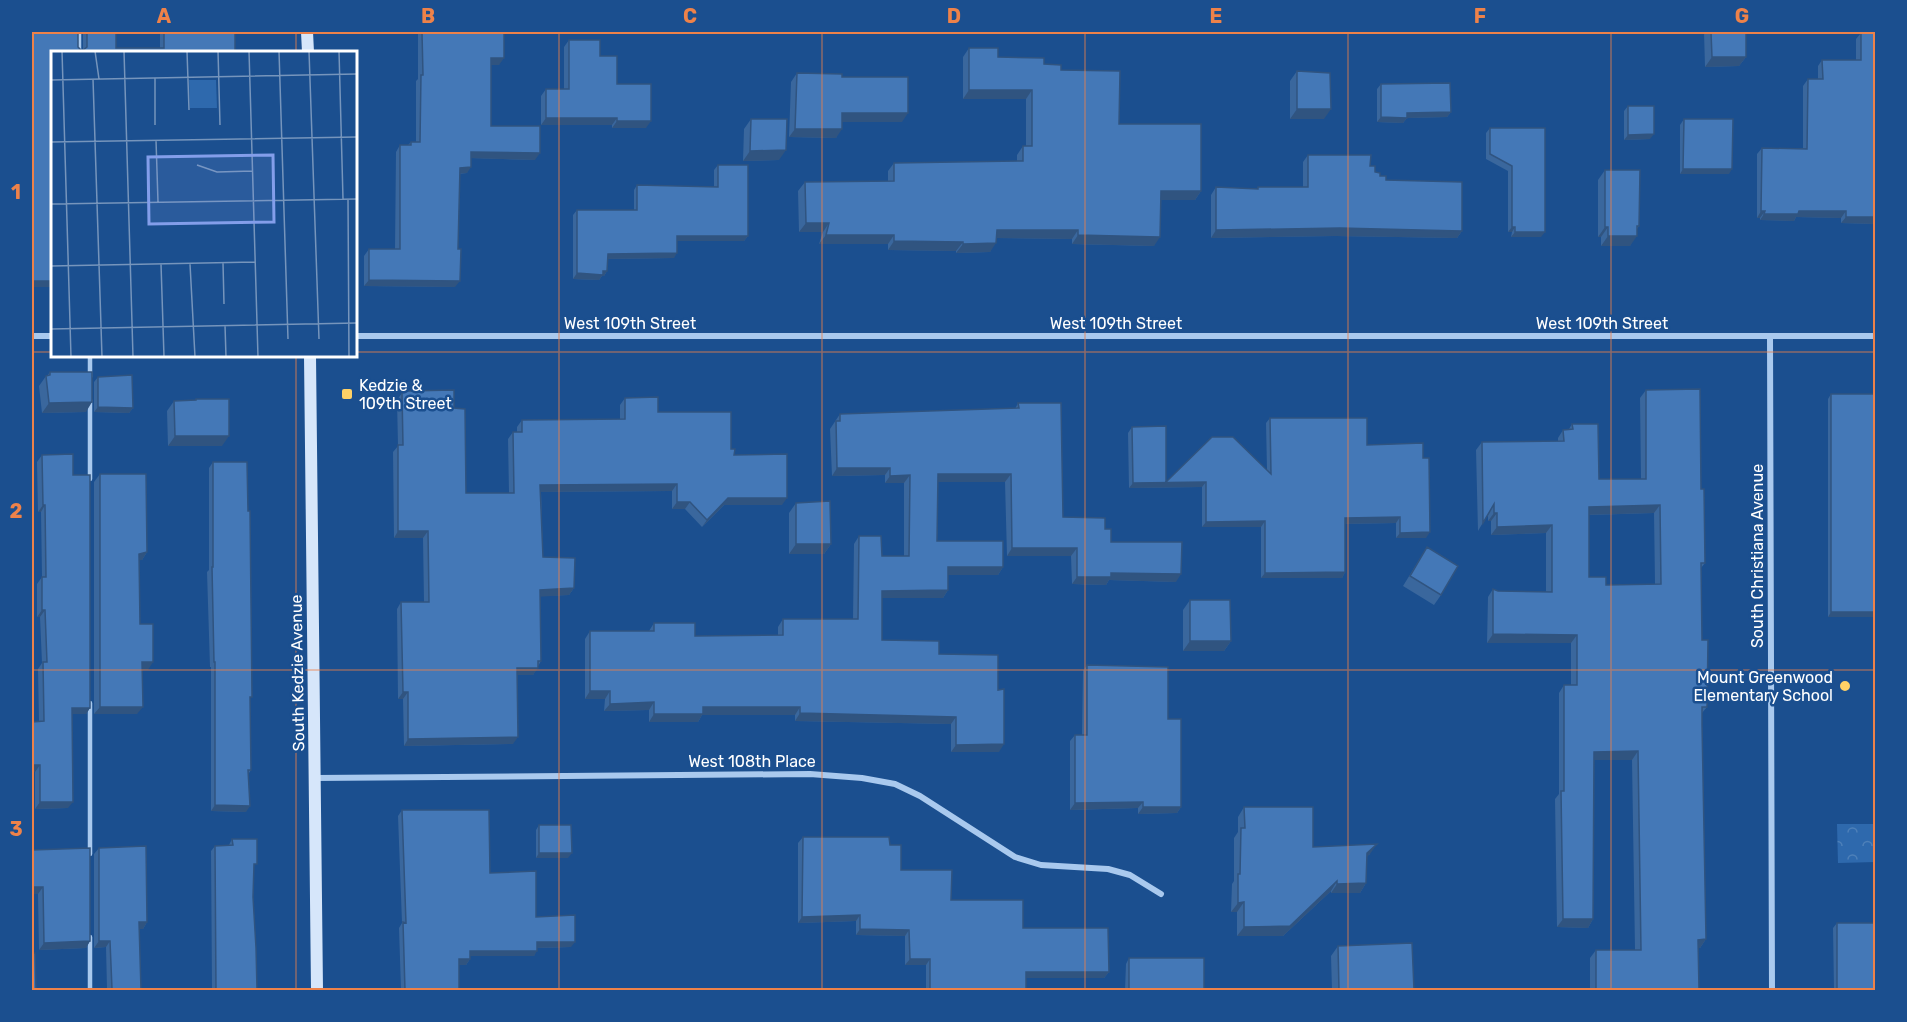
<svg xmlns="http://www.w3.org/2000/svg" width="1907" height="1022" font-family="Rubik,sans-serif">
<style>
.park{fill:url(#park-crowns)}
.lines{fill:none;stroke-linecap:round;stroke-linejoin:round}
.lane{stroke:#a9c9ee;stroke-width:4.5}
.street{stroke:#a9c9ee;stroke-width:6}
.secondary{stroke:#d6e6fa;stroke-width:12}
.wall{fill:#3a679d;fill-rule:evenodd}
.shaded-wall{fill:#305480}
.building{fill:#4478b7;stroke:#305480;stroke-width:1.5;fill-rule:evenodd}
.grid{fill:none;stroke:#ee8249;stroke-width:1.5;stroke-opacity:0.55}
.poi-dot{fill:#ffd166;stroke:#1b4f8f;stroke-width:2}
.labels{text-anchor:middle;stroke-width:5;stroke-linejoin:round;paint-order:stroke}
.street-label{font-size:16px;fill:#fff;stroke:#1b4f8f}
.poi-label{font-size:16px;fill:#fff;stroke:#1b4f8f;text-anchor:start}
.inset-road{fill:none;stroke:#7695bc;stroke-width:1.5}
.view{fill:#839eea;fill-opacity:0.15;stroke:#839eea;stroke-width:3}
.inset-edge{fill:none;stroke:#fff;stroke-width:3}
.neatline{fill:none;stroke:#ee8249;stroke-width:2}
.grid-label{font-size:20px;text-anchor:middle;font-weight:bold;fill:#ee8249}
</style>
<defs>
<pattern id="park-crowns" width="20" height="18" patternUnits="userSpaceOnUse" patternTransform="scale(1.5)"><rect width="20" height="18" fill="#2e69ad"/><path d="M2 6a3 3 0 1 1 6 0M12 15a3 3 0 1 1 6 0" fill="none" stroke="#4d80b9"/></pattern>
</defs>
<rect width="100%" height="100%" fill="#1b4f8f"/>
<!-- park -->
<path class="park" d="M1875,824V862L1838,863L1837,824Z"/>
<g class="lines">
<!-- lane -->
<path class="lane" d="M79,32V52
M90,377V356
M90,479V400
M90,854V703
M90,990V937"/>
<!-- street -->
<path class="street" d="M32,336H52
M356,336H1876
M1770,337L1772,990
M315,778L810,774L862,778L895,784L920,796L1015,857L1041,865L1108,869L1130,875L1161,894"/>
<!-- secondary -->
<path class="secondary" d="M307,32L308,52
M310,356L317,990"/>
</g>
<!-- wall -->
<path class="wall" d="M83,32H116V48H160V32H235V52H52L78,47L82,51L83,50Z
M418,32H504L499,65H491V126L535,160L471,158L467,173L459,174L455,287L364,286V256L369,249H395L396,152L400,145H408L411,142H416V81L418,79Z
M1704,32H1746V57L1739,66L1705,67Z
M1861,33L1875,224L1841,223V218L1796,217L1794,221L1760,220V218H1757V154L1762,148H1803V86L1808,79H1818V66L1822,60H1856V39Z
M569,40L600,56L646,128H612V125H541V96L546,89H564V47Z
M969,48L998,57L1044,64L1061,70L1119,124L1201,191L1195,200H1161L1154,246L1072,244V239L996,238L990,252L956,253V251L888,250V244H819L823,232H799L798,191L805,182L888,181V171L894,163L1017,161V155L1023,146H1026V99H963V57Z
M1297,71L1324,119H1290V81Z
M797,73L842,77L902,122H842L836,138L789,137L791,82Z
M1381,84L1451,112L1447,117L1407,118L1403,123L1377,122V89Z
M1628,106L1650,139L1624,140V111Z
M751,119L779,160L743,161L744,129Z
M1684,119L1729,174H1680V125Z
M1490,128H1545L1541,237H1511L1512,232H1508V171L1486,159V133Z
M1308,155L1370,166L1375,172L1380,176L1462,231L1457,238L1335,236L1211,238V195L1216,187L1257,189L1258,187H1303V162Z
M718,165L748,236L744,241H677L674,258L607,259V271L604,276H602L599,280L573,279V215L577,210H634V190L637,185L714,187V170Z
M1605,170L1639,226L1637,229L1630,246H1601V237H1598V180Z
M50,372L86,412L42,413L39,386L46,376H47Z
M98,377L133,408L129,413L94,412V382Z
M1646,390L1701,489L1705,563L1701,568L1702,640L1707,707L1702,713V724L1706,939L1700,948H1698L1699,990H1590V958L1596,950H1635L1632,760H1594L1593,919L1588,928L1557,927L1555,799L1559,794V693L1564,685H1571V643H1487L1488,597L1493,589L1498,591L1546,592V533L1491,535V521H1488V514L1478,531L1476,450L1482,442L1558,441V438L1563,430L1569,429L1572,424L1599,479H1641L1640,398ZM1654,513L1655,584L1606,585L1589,577V515Z
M402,393L454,408L466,493H509L508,439L513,432H517V427L522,420L620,419V405L625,398L658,412L731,449L734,455L782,505H724L702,527L685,509H672V491L541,492L543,557L574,588L569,595L540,596L541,661L533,675H517L513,744L404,746L403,699H398L397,609L401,602H424L423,538H394L393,452L398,446L397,400Z
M1831,394L1875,617H1828V399Z
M196,399L222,446H168L167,411L174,401L195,400Z
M1018,403L1063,517L1105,529L1111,542L1176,582L1109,580L1106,585L1072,584L1071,556H1007L1005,482H938L937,541L1003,567L998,575H948V590L943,598H882V640L939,654L998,690L999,752H951V724L795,721V715H702L698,722H649V710L604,711L605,699H585V639L590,631H649L654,623L695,636L778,635V627L783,619H853L854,544L859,536L882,556H904V483H885V475L832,476L830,429L840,414L1015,409Z
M1270,418L1367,445L1426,538H1396V523L1345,524V572L1342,578H1261V527H1202V487L1129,488L1128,433L1132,427L1166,482L1267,470L1266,423Z
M42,455L73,475L90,708L86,714H72L68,808L35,809V772L39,721L38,669L42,663L40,617H37V584L42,577L41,512H38L37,462Z
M213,462L250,699L251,770L249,773L246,812L211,811V667H210L207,572L209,570V468Z
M100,474L147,552L142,560H139L140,624L148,670H142L137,714H94V482Z
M796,503L831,544L824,554H789V513Z
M1427,547L1441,595L1434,605L1403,586Z
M1190,600L1231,641L1224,651H1183V610Z
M1087,665L1168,719L1181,807L1177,813L1138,814V808L1070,810V741L1075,735H1082L1083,671Z
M1244,807L1313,847L1370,854L1367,856L1366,883L1360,893H1331V891L1283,936H1237V912H1231L1232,884L1234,881V838L1238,832V817Z
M402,810L490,873L536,917L571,947L537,948L534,956H470V959L466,965H459V990H401L399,928L402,923L398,816Z
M539,825L568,858H536V830Z
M803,837L890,845L901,870L951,900L1023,928L1109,972L1104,978H1026V990H926V965H905V936L856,935V921L798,923V843Z
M232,839L254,869L253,897L257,990H212L211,851L215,846L229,845Z
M99,848L147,922L143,929H139L141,990L36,989H107L106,947L94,948V854Z
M32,850L90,941L86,948L39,950L38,894Z
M1837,923L1875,990H1834L1833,928Z
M1338,946L1414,990H1332L1331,956Z
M1129,958L1204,990H1125L1126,964Z"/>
<!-- shaded-wall -->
<path class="shaded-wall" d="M1712,57H1746L1739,66L1705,67Z
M491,58H504L499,65H487Z
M969,90H1032L1026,99H963Z
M1297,109H1331L1324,119H1290Z
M1451,112L1447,117L1407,118L1403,123L1377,122L1381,117L1407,113Z
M842,113H908L902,122H836Z
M546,118H617L612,125H541Z
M617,121H651L646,128H612Z
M795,129H842L836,138L789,137Z
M1654,134L1650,139L1624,140L1628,135Z
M786,150L779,160L743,161L750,151Z
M471,152L540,153L535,160L466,158Z
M471,167L467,173L455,174L460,168Z
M1683,169H1732L1729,174H1680Z
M1161,191H1201L1195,200H1154Z
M1761,211H1765L1760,218H1757Z
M1799,211H1846L1841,218L1796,217L1794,221L1760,220L1764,214Z
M1846,217H1875V224L1841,223Z
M806,223H829L823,232H799Z
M1512,227H1515L1512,232H1508Z
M1605,227H1608L1601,237H1598Z
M1340,228L1462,231L1457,238L1335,236L1211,238L1216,230Z
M997,230H1078L1072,239L990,238Z
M1515,232H1545L1541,237H1511Z
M826,235H894L888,244H819Z
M1078,235L1160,237L1154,246L1072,244Z
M677,236H748L744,241H674Z
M1608,236H1637L1630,246H1601Z
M894,241L963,242L956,251L888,250Z
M996,243L990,252L956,253L963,244Z
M677,253L674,258L604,259L608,254Z
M607,271L604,276H602L599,280L573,279L577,273Z
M369,280L460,281L455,287L364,286Z
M32,281H52V287H32Z
M92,402L86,412L42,413L49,403Z
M98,407L133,408L129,413L94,412Z
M175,436H229L222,446H168Z
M837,468H890L885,475L832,476Z
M938,474H1011L1005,482H932Z
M910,475L904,483H885L890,476Z
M1206,482L1202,487L1129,488L1133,483Z
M677,484L672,491L535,492L540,485Z
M728,498H787L782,505H724L702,527L707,520Z
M677,502H690L685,509H672Z
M43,505H45L41,512H38Z
M1660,505L1654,513L1583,515L1589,507Z
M1494,513H1497L1491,521H1488Z
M1400,517L1396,523L1341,524L1345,518Z
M1265,521L1261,527H1202L1206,522Z
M1552,525L1546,533L1491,535L1497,527Z
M398,531H428L423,538H394Z
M1430,532L1426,538H1396L1400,533Z
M796,544H831L824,554H789Z
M1012,548H1077L1071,556H1007Z
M147,552L142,560L133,561L139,554Z
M948,567H1003L998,575H943Z
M1345,572L1342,578H1261L1265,573Z
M1111,573L1181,574L1176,582L1109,580L1106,585L1072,584L1077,577Z
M574,588L569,595L535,597L540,590Z
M948,590L943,598H876L882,591Z
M42,610H45L40,617H37Z
M1831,612H1875V617H1828Z
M1493,634L1577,635L1571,643H1487Z
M1190,641H1231L1224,651H1183Z
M142,662H153L148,670H137Z
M517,668H538L533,675H512Z
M590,691H610L605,699H585Z
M403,692H408L403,699H398Z
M654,702L649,710L604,711L610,704Z
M100,707H143L137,714H94Z
M703,707H800L795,715H702L698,722H649L654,714Z
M72,708H90L86,714H68Z
M800,713L956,717L951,724L795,721Z
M518,737L513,744L404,746L408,739Z
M1004,744L999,752H951L956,745Z
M1638,751L1632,760H1588L1594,752Z
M32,765H40L35,772H32Z
M40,802H73L68,808L35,809Z
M1143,802L1138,808L1070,810L1075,803Z
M215,805L250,806L246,812L211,811Z
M1143,807H1181L1177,813L1138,814Z
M1377,844L1370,854L1360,863L1367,853Z
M539,853H572L568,858H536Z
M1337,881L1331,891L1283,936H1237L1244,927Z
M1366,883L1360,893H1331L1337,884Z
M32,887H43L38,894H32Z
M1244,902L1237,912H1231L1238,903Z
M860,915L856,921L798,923L802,917Z
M1563,919H1593L1588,928L1557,927Z
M139,922H147L143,929H134Z
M860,929L909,930L905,936L856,935Z
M1706,939L1700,948H1692L1698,940Z
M90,941L86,948L39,950L44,943Z
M99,941H110L106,947L94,948Z
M537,942H575L571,947L534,948Z
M470,951H537L534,956H466Z
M459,959H470L466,965H455Z
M910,959H930L926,965H905Z
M1026,972H1109L1104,978H1022Z"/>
<!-- building -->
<path class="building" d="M32,32H78V47L82,51L87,47V32H116V48H164V32H235V52H52V281H32Z
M422,32H504V58H491V126H540V153L471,152V167L460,168L458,249H461L460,281L369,280V249H400V145H411V142H420L421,75H423Z
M1711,32H1746V57H1712Z
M1861,33H1875V217H1846V211H1799L1798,214H1764L1765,211H1761L1762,148L1807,149L1808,79H1823L1822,60H1861Z
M569,40H600V56H617V84H651V121H617V118H546V89H569Z
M969,48H998V57L1044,58V64L1061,65V70L1120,71L1119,124H1201V191H1161L1160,237L1078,235V230H997L996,243L963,244V242L894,241V235H826L829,223H806L805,182L894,181V163L1023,161V146H1032V90H969Z
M1297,71L1330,73L1331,109H1297Z
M797,73L842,74V77H908V113H842V129H795Z
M1450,83L1451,112L1407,113V118L1381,117V84Z
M1628,106H1654V134L1628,135Z
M751,119H787L786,150L750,151Z
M1684,119H1733L1732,169H1683Z
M1490,128H1545V232H1515V227H1512V166L1490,154Z
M1308,155H1371L1370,166H1375V172L1380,173V176H1386V180L1462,182V231L1340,228L1216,230V187L1258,189V187H1308Z
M718,165H748V236H677V253L608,254L607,271H603V275L577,273V210H637V185L718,187Z
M1605,170H1640L1639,226H1637V236H1608V227H1605Z
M50,372H92V402L49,403L46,376L50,375Z
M132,375L133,408L98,407V377Z
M1700,389L1701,489H1704L1705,563H1701L1702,640H1708L1707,707H1702V724L1706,939L1698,940L1699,990H1596V950H1641L1638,751L1594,752L1593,919H1563L1561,791H1564V685H1577V635L1493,634V589L1498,591L1552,592V525L1497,527V513H1494V504L1483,523L1482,442L1564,441L1563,430L1573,429L1572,424H1598L1599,479H1646V390ZM1660,505L1661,584L1606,585V577H1589V507Z
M454,390V408L465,409L466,493H514L513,432H522V420L625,419V398L658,397V412H731V449H735L734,455L787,454V498H728L707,520L690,502H677V484L540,485L543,557L575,558L574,588L540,590L541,661H538V668H517L518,737L408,739V692H403L401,602H429L428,531H398V445H403L402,393L407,391Z
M1831,394H1875V612H1831Z
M196,399H229V436H175L174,401L196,400Z
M1018,403H1061L1063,517L1105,518V529H1111V542H1182L1181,574L1111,573V577H1077V548H1012L1011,474H938L937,541H1003V567H948V590L882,591V640L939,641V654L998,655V690L1004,689V744L956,745V717L800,713V707H703V714H654V702L610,704V691H590V631H654V623H695V636L783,635V619H858L859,536H881L882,556H909L910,475L890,476V468H837L836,421H840V414L1019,408Z
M1270,418H1367V445L1423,443V458H1429L1430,532L1400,533V517L1345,518V572L1265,573V521L1206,522V482L1133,483L1132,427L1166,426V482L1212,437H1233L1271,474Z
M73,454V475H90V708H72L73,802H40V765H32V722L44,721L43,662H47L45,610H42V577H46L45,505H43L42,455Z
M213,462H247L248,511H250L252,697H250L251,770H248L250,806L215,805V662H214L212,567H213Z
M100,474H146L147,552L139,554L140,624H153V662H142L143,707H100Z
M830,501L831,544H796V503Z
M1427,547L1458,566L1441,595L1410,576Z
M1190,600H1230L1231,641H1190Z
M1087,665L1168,667V719H1181V807H1143V802L1075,803V735H1087Z
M1244,807H1313V847L1377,844L1367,853L1366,883L1337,884V881L1290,926L1244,927V902L1238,903V874H1240L1241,828H1245Z
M402,810H489L490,873L536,871V917L575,915V942H537V951H470V959H459V990H405L403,922L406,923Z
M539,825H571L572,853H539Z
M803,837H889L890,845H901V870H952L951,900H1023V928H1108L1109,972H1026V990H930V959H910L909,930L860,929V915L802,917Z
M232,839H257V864H254L253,897L256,948L257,990H216L215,846L233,845Z
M146,846L147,922H139L141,990H32V953H35L36,989H112L110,941H99V848Z
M90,848V941L44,943L43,887H32V850Z
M1837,923H1875V990H1837Z
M1412,943L1414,990H1339L1338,946Z
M1129,958H1204V990H1129Z"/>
<!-- grid -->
<path class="grid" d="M296,32V52M559,32V990M822,32V990M1085,32V990M1348,32V990M1611,32V990M32,352H52M356,352H1876M296,356V990M32,670H1876"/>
<!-- markers -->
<g class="poi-dot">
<rect x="341" y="388" width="12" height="12" rx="3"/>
<circle cx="1845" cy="686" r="6"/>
</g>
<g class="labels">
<!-- street labels -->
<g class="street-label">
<text x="630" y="329">West 109th Street</text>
<text x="1116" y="329">West 109th Street</text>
<text x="1602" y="329">West 109th Street</text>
<text transform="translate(1757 556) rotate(-90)" y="6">South Christiana Avenue</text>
<text transform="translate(297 673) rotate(-91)" y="6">South Kedzie Avenue</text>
<text x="752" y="767">West 108th Place</text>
</g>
<!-- poi labels -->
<g class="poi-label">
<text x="359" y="391">Kedzie &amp;<tspan x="359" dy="18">109th Street</tspan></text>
<text x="1833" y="683" text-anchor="end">Mount Greenwood<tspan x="1833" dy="18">Elementary School</tspan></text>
</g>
</g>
<!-- overview -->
<g transform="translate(51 51)">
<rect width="306" height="306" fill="#1b4f8f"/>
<path d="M138,29H165L166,57H139Z" fill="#2e69ad"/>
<path class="inset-road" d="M11,0L20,306M44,0L48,28M73,0L82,306M136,0L138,59M167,0L169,74M198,0L207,306M228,0L237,288M258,0L268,288M288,0L292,148M42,28L51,306M0,29L306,23M104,74V27M105,89L107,151M0,91L306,86M146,114L166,121L202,120M297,148L298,306M0,153L306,148M172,212L173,253M110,213L113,306M139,213L144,306M0,215L204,211M174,274L175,306M0,278L306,272"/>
<path class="view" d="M222,104L223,171L98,173L97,106Z"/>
<rect width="306" height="306" class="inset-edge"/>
</g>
<!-- border -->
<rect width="1907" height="1022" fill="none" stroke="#1b4f8f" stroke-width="66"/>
<rect x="33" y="33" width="1841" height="956" class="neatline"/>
<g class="grid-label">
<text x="164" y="23">A</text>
<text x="428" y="23">B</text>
<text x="690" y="23">C</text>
<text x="954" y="23">D</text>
<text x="1216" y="23">E</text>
<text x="1480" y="23">F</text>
<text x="1742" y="23">G</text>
<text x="16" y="199">1</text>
<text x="16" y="518">2</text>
<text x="16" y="836">3</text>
</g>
</svg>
